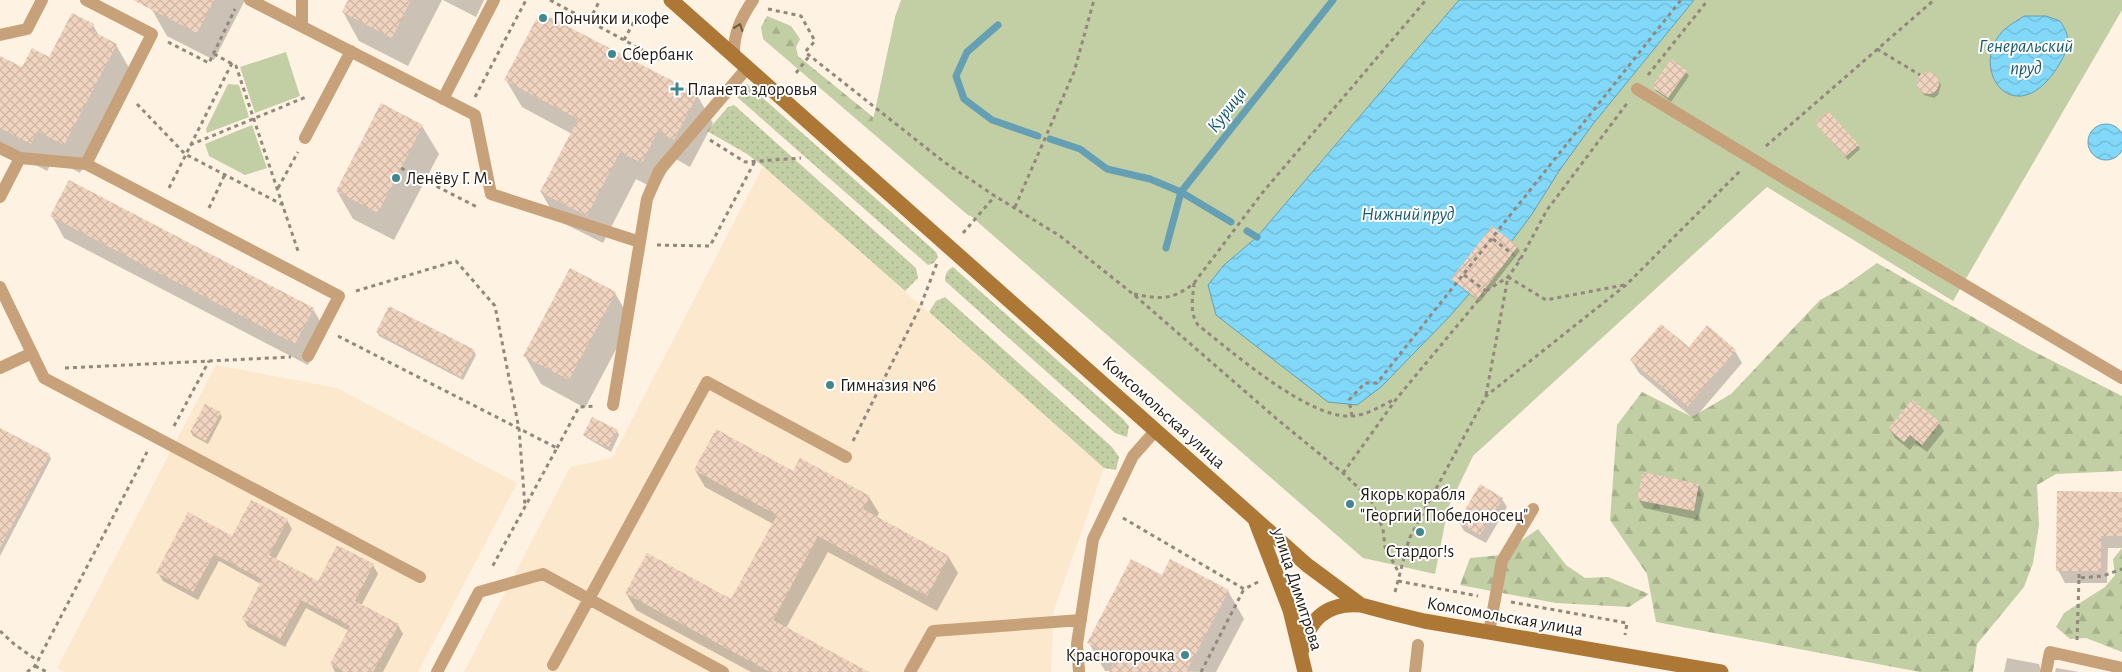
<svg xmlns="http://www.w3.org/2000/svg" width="2122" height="672" font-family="'Alegreya Sans',sans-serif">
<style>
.built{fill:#fce8cd}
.grass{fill:url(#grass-dots)}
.forest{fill:url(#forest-firs)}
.green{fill:#c2cea3}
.water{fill:url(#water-waves);stroke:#659fb3}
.shadow{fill:#0003}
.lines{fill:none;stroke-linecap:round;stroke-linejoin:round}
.stream{stroke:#659fb3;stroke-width:7}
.building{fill:url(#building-cross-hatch)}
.path{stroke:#92887c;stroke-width:3;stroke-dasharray:4 4;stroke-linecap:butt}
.lane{stroke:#c6a179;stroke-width:12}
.secondary{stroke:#ad7736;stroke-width:15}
.oneway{stroke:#6c5740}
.poi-dot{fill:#40878f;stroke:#fff;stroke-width:2}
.labels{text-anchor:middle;stroke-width:4;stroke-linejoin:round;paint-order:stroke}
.poi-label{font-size:18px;fill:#231b12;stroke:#fff;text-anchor:start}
.street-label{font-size:18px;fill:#231b12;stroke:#fff}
.water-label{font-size:19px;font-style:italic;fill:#155b72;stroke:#fff}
</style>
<defs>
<pattern id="grass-dots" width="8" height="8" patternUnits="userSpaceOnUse" patternTransform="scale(1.25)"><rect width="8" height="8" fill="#c2cea3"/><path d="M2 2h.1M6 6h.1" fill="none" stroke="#a6b08b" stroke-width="1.8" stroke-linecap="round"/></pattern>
<pattern id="forest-firs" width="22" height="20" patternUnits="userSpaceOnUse" patternTransform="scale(1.25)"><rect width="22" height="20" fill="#c2cea3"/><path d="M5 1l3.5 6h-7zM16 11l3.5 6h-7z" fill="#a6b08b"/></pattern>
<pattern id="water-waves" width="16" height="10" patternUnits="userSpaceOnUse" patternTransform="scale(1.25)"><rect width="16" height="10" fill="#81d8f8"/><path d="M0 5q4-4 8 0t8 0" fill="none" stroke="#6fb9d4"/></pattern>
<pattern id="building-cross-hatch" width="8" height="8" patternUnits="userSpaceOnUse" patternTransform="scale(1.25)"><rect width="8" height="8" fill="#f0d4c0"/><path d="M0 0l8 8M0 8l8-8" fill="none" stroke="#ceb5a4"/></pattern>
</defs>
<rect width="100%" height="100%" fill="#fef2e2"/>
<!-- built -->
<path class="built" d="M763,166L1104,468L1054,610L1051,672H464L570,467L612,458Z
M216,365L337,388L517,483L418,672H64L57,668Z"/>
<!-- grass -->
<path class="grass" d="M747,84L936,252L938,257L934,263L928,265L736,96Z
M734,105L916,268L918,278L905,291L763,166L747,154L707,131L728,107Z
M953,267L1123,419L1129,426L1127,437L1115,433L945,281C945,274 947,270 953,267Z
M945,297L1112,447L1119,457L1116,470L1104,468L929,312L936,301Z"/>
<!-- forest -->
<path class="forest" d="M767,16L791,26L800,39L796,47L798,56L975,200L974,208L969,216L763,39L761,27Z
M1877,263L2029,349L2122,396V471L2056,474L2037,485L2039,525L2033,563L2024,587L1977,644L1973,672H1920L1656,622L1647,574L1610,520L1617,425L1642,392L1692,417L1731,394L1820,300L1842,288Z
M1538,529L1566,565L1585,578L1608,577L1649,594L1629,607L1556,603L1460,585L1470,558L1501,555Z
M2122,548V652L2086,638L2070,639L2056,627L2064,613L2105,587L2115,575L2113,559Z"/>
<!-- green -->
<path class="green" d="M901,0H2122V10L1953,301L1767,187L1473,456L1448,508L1435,574L1363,558L871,129L895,17Z
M286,52L300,96L255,113L240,67Z
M228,84L239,85L249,117L207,133L206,129Z
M252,125L267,168L245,175L209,156L205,144Z"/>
<!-- water -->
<path class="water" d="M1459,0H1694L1593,124L1559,171L1532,214L1491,269L1449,317L1381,387L1357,405L1328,402L1216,315L1208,285L1224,265L1257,237Z
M2024,16H2046L2060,21C2071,37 2070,46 2060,63C2017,136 1967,71 2002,32C2007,26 2017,21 2024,16Z
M2088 142a18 18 0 1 1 36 0a18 18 0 1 1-36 0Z"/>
<!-- shadow -->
<path class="shadow" d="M155,0H245L214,60L167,36L151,8Z
M349,0H442L408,66L359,41L343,12Z
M443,0H484L476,17Z
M93,25L99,36L116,45L132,73L80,173L54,159L47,171L0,146V57L22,69L50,59Z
M1686,72L1689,76L1671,102L1656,91L1654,87Z
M1925,73L1935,76L1941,85L1938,95L1934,98L1924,95L1918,86V80Z
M506,80L697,95L713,123L690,167L674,158L657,190L636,179L603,243L557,220L541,192L572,134L522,107Z
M1816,123L1858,145L1860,149L1848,160Z
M422,126L439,154L394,240L353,219L337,191Z
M52,216L313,309L326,331L308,365L64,238Z
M1492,228L1517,247L1520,251L1480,302L1455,283L1452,279Z
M615,293L631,321L585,408L541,384L525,356Z
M377,332L474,351L476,355L463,380L379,336Z
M1689,349L1735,351L1742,363L1694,419L1639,373L1631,360Z
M220,413L222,417L208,444L193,436L191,432Z
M1939,423L1944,431L1927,452L1915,443L1910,450L1895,438L1890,430Z
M617,431L619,435L611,452L587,438L584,434Z
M0,434L49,455L51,459L0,556Z
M695,470L794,473L869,497L879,513L876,518L948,556L958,573L937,611L828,552L786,628L867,672H751L636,610L626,593L732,600L773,524L705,487Z
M1699,485L1704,494L1698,520L1644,508L1639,500Z
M2122,493V548H2108L2107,583H2065L2058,570Z
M1502,499L1507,507L1486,543L1464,531L1459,522Z
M287,520L292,529L275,560L319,583L373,565L378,574L361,606L398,625L403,634L383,672H335L331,664L349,631L306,608L285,647L248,627L243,618L261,584L219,561L198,600L163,581L158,573L232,537Z
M1162,577L1228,591L1244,619L1216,672L1105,671L1089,643Z
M2007,658L2039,664L2041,672H2004Z
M2056,668L2079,672H2055Z"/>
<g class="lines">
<!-- stream -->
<path class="stream" d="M998,25L967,52L956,76L964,99L992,120L1038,136
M1050,139L1080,149L1107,169L1150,179L1181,192L1231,222
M1247,231L1257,237
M1166,248L1181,192L1333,0"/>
</g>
<!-- building -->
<path class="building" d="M133,0H214L197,33Z
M348,0H411L392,38L342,12Z
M540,12L698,94L674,140L658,131L642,163L620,152L587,216L540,192L578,119L504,80Z
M72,13L94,24L91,30L117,44L64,145L37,131L31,144L0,128V56L22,67L32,48L49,57Z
M1671,59L1687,71L1668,98L1652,87Z
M1917 83a11 11 0 1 1 22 0a11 11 0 1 1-22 0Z
M381,103L423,125L378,213L336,191Z
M1828,111L1859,145L1845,157L1815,123Z
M69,180L314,308L295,344L50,216Z
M1492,226L1518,246L1477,299L1451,279Z
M570,268L616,292L569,380L523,356Z
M389,306L475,350L461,377L376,332Z
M1661,324L1689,347L1707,325L1736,350L1687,407L1630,360Z
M1912,400L1940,422L1922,445L1910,435L1904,442L1888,429Z
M205,404L221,412L206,441L190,432Z
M592,417L618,430L608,448L583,435Z
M0,428L50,454L0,548Z
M716,429L793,471L800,458L870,496L863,509L949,556L927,596L818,536L773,620L869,672H770L625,593L647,553L731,599L777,515L694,470Z
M1643,472L1699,484L1694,511L1637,500Z
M1480,484L1503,498L1480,535L1458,522Z
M2057,491L2122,492V536H2101V571H2056Z
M251,500L288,519L269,555L318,581L337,545L374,564L355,601L399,624L373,672H344L330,664L350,626L301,600L280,639L242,619L262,579L214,554L193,592L156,573L188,512L232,536Z
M1131,559L1162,575L1170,559L1229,590L1186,672H1109L1116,657L1087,643Z"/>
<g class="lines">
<!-- path -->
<path class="path" d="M550,0L659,59L669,42
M768,9L801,16L815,41L805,52L944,162L995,196L1060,236L1133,294L1278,420L1343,473L1371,500L1383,529L1385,547L1399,573
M589,21L600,0
M624,40L638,14
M168,42L209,63L235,9
M1877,49L1920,75
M214,54L236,66L299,254
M796,73L810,55
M1648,75L1708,0
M475,97L526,0
M137,104L185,154L283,205
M710,140L745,162L801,158
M190,145L306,97
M1766,146L1934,0
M401,168L477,207
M169,188L232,63
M278,188L298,152
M1015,207L1074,72L1094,0
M209,208L225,174
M963,233L995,196
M1493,239L1520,260
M657,245L710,246L755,161
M1464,275L1486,291
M1194,283C1193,298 1189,312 1198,325C1231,351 1310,420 1352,416C1367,415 1381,406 1395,399
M356,291L456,261L495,306L519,429L525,506
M1134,294C1160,299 1172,301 1194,283L1263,192L1426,0
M338,336L557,448L491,569
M65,368L291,357
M1486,395L1508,277L1546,300L1624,285
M1352,416L1349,400L1365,383H1377L1681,0
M174,426L209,361
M853,441L921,305L937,263
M557,448L579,407L596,406
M1343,473L1397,398L1486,291L1508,277L1520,260L1547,210L1628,102
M1123,518L1244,589L1260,581
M2079,578V571
M1398,581L1478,596
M1395,592L1409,539L1486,396L1626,285L1740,171
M1511,602L1627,623L1625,635
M0,631L14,644L38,661
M2077,640L2079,578L2103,576L2122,569
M35,666L47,672
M27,672L35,666L147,452
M1201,672L1244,589"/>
<!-- lane -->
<path class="lane" d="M86,0L152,34L86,164L339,296L308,356
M250,0L475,115L491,194L640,242
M302,26V0
M0,35L27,29L42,0
M734,56C733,34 741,18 753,0
M1637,89L1787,180L2122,378
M443,99L494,0
M305,138L351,51
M0,148L20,158L0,197
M20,158L86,164
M0,287L44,378L420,577
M0,368L32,353
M613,405L647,199L659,171L747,68
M1489,632L1502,561L1533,509
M553,665L707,382L846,457
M437,672L479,592L543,574L723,672
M910,672L933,631L1081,620
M1079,672L1077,644L1093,539L1133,456L1156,430
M1415,672L1418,645
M2046,672L2050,652L2122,668"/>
<!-- secondary -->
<path class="secondary" d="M671,0L1307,565L1361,605L1391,613L1424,621L1721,672
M1256,522L1290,610L1305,672
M1301,653C1308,620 1326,602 1361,605"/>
</g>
<!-- one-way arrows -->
<defs><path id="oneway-chevron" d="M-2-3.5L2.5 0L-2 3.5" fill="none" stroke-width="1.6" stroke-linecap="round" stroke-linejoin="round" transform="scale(1.25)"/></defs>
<use class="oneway" href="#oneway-chevron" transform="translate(739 27) rotate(-70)"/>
<!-- markers -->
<g class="poi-dot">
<circle cx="543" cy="18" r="5"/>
<circle cx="612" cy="54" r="5"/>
<path d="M674.5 81.5h5v5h5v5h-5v5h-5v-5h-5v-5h5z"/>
<circle cx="396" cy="178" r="5"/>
<circle cx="830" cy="385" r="5"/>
<circle cx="1350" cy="504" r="5"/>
<circle cx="1420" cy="532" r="5"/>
<circle cx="1185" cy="655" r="5"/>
</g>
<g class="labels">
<!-- poi labels -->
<g class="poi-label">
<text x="553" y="24">Пончики и кофе</text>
<text x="622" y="60">Сбербанк</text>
<text x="687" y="95">Планета здоровья</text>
<text x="406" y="184">Ленёву Г. М.</text>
<text x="840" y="391">Гимназия №6</text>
<text x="1360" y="500">Якорь корабля<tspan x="1360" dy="21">"Георгий Победоносец"</tspan></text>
<text x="1420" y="557" text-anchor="middle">Стардог!s</text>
<text x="1175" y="661" text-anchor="end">Красногорочка</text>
</g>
<!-- street labels -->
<g class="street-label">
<text transform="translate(1164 412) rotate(42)" y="6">Комсомольская улица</text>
<text transform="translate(1298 589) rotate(72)" y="6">улица Димитрова</text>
<text transform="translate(1505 616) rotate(10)" y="6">Комсомольская улица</text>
</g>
<!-- water labels -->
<g class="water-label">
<text x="2026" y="52">Генеральский<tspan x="2026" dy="22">пруд</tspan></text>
<text transform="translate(1226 109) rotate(-52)" y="7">Курица</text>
<text x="1408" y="220">Нижний пруд</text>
</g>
</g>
</svg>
